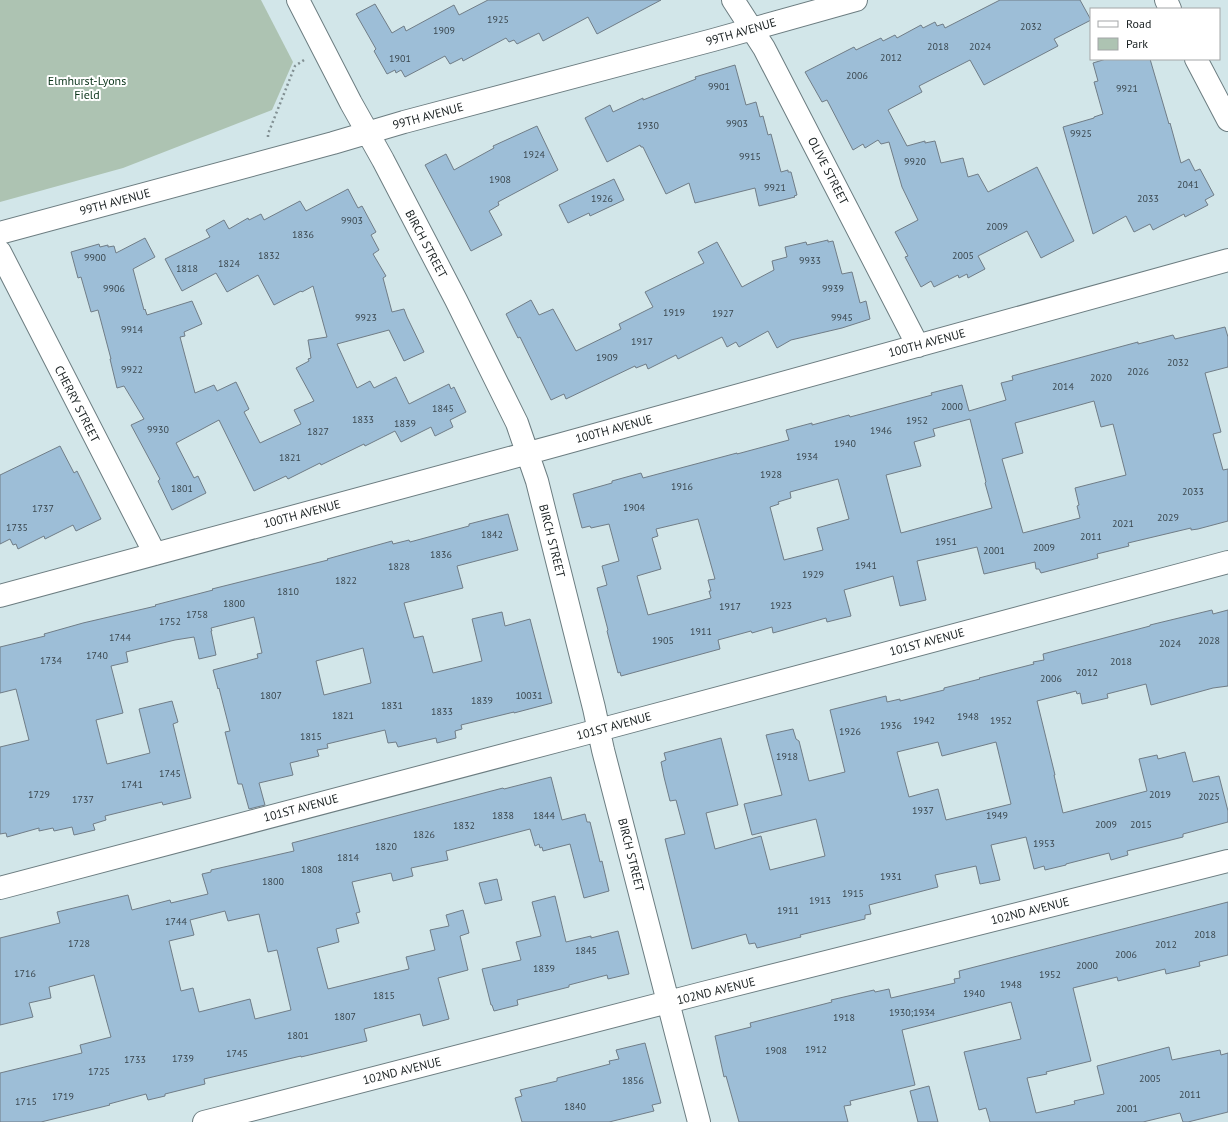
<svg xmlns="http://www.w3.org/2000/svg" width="1228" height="1122" font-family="'PT Sans',sans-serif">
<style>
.green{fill:#adc3b2}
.building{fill:#9dbed7;stroke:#707d87;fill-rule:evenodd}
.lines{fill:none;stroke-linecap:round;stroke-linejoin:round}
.minor-casing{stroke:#6c7d81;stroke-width:24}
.path{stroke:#829093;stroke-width:2.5;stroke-dasharray:2 3;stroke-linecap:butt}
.minor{stroke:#fff;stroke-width:22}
.labels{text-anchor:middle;stroke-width:4;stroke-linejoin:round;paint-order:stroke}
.number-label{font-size:10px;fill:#3b484f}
.street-label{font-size:12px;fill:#1a2122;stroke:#fff}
.park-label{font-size:12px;fill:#0b341a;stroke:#fff}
</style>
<rect width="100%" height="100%" fill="#d2e6e9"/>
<!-- green -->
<path class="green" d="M0,0H261L293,62L272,110L123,168L0,202Z"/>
<!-- building -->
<path class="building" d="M488,0H661L597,34L588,17L543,41L539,33L517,44L514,40L509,42L506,38L463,61L462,58L450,64L445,56L405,77L401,70L396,73L395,70L387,74L374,51L376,49L356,14L375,4L392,33L404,26L406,31L454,5L459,15Z
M1000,0H1080L1091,20L1054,39L1058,46L984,85L970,60L919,86L922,92L888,110L907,146L925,141V143L935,141L941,163L963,158L968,177L978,174L988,192L1037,167L1074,241L1041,258L1027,231L978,256L985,269L968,278L967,274L959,278L958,275L934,287L931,281L921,287L905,257L908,256L895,232L918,220L902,187L889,142L881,144L878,140L865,148L863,144L853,150L827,100L822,102L805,72L854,47L856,50L881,38L883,41L895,35L897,38L921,25L923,28L935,22L937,26L943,24L945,28Z
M1106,59H1150L1169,124L1170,123L1181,163L1189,159L1195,171L1200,169L1214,195L1205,200L1208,205L1185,217L1184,214L1153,230L1150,224L1134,232L1126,216L1093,234L1063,127L1094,118V117L1103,114L1094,82L1098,81L1093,63Z
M735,65L746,105L756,102L760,117L763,116L768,135L771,134L781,172L788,170V172H791L797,195L794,196L795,197L759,206L755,188L695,203L689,183L666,194L643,147H641L640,145L607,162L585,118L610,105L613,112L643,98V100L696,79L695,77Z
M537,126L558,170L498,202L499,205L489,211L502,235L471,251L425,165L446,154L454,170L494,148L493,146Z
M614,179L624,200L590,216L589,213L568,223L559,205Z
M348,189L358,208L362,206L376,232L371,235L379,250L373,254L386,276L383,278L392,312L404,309L407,317L424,352L404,361L389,330L337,344L357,388L370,381L374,388L396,377L409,404L449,384L451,389L454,387L466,412L450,420L453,427L435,436L431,427L401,442L395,431L365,446L364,444L321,465L320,463L288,479L286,476L254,491L219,420L176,443L194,478L198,476L206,493L172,510L158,481L160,479L131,425L144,419L124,386L117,388L110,359H111L98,310L91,312L81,277L78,278L71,252L99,244L100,247L108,245V247L114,246L116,253L145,238L155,257L133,269L144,310L145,309L147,315L192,301L202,324L184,332L185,336L180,337L195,393L214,385L217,391L236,382L249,409L244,412L260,443L301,424L294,410L314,401L296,368L309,361L308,359L311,358L308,340L327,337L313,286L302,292L301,291L274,305L258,275L227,292L216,273L182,291L165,259L210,237L206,230L224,220L229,229L248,218L249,220L261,214L264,220L300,201L306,211Z
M828,240V242L833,241L842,274L852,272L860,303L866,301L870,319L842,328L791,340L777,348L768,331L739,347L736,342L727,347L722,337L678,359L676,355L648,369L646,364L636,368L635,366L566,399L564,394L551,400L520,337L518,338L506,314L531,300L539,315L553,309L576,351L621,329L619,324L653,307L645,292L704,263L698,252L717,242L742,287L774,270L772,261L787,257L785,247L806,242L807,245Z
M1225,327L1228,337V367L1205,373L1221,432L1213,434L1223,470L1228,469V521L1198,529L1191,530V528L1128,543L1129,546L1097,554L1098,558L1041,573L1039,569H1036L1035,562L984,574L977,547L917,561L926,600L900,606L893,576L844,590L851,616L827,622L826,618L773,633L772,627L752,633L751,631L718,640L720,649L621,676L620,672L618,673L607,631L608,630L597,588L607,585L602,566L619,561L609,524L591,528L590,526L582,528L573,494L612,483V481L641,473L643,478L737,453V454L789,440L786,430L812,423V425L849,415L850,417L932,395L931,393L962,385L969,411L1006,400L1001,383L1013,380L1012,376L1138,342V344L1173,335L1175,339ZM1094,401L1101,427L1113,424L1126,475L1075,488L1079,505L1077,506L1080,518L1023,533L1002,459L1023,453L1015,423ZM970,419L986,482L985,483L992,508L901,533L886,475L921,466L914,442L935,436L933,429ZM838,479L849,519L817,528L823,550L784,560L770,507L779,504L778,502L791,498L790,492ZM698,519L715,579L708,580L711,591H709L711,598L648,615L637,576L661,569L652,538L658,536L656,529Z
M60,446L74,473L77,471L101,519L76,531L73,525L45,539L44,536L18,549L16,544L13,545L10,539L0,544V475Z
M508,514L518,550L457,566L463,588L404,603L414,638L423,636L433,673L482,661L472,619L502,612L505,626L530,619L552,703L514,713V712L461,725L462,729L455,731L456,738L437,743L436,738L398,747L396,742L388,743L385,730L327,744L328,748L317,750L319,756L290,763L293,775L259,783L265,805L249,809L242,784H238L225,732L230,731L219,688L218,689L213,670L258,658L257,654L262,653L254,617L211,628L212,631H211L216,655L199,659L194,637L175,640L126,652L128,662L111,666L123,713L96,720L107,764L150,753L139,709L172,701L178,722L173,724L191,798L163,805L162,802L105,816L106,820L93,824L95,830L74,835L72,827L54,831L53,828L39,831V828L7,837L6,833L0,834V747L29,740L16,689L0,693V647L45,636L44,634L83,623L156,606L155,605L213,590L212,589L328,560L327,559L392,541L393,544L409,540L410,542L469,526V524ZM363,648L371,683L324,695L316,661Z
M1212,610L1213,614L1228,610V686L1213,688L1151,705L1146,684L1107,694L1108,698L1082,704L1080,693L1077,694L1076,691L1037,701L1055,775H1054L1063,813L1147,791L1139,759L1157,755L1158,759L1185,752L1193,782L1219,776L1228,811V822L1183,834V837L1127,851L1128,855L1111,860L1109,853L1066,864V865L1045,870L1044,866L1034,869L1026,837L991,845L1000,880L980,884L976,866L935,875L938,887L869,905L871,914L865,915V919L800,935L801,937L757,948L755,943L749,944L746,934L692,949L665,839L685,834L676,800L670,801L664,777L661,762L666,760L664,753L721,738L738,805L706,813L715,849L761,836L770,870L825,856L816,819L752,835L744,804L782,795L766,735L793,729L796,739L799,741L809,781L845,772L830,710L886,696L887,702L900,699V701L944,690V688L980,679L979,678L1034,664L1033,662L1044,660L1043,654L1150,626V625ZM938,742L942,756L996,742L1011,804L946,820L938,789L909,797L897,752Z
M551,777L562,820L585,814L587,822H590L600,862L602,861L609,891L584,898L570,844L543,851L542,847L540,848L539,844L535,846L530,829L446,851L448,860L411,868L413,876L393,881L391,873L352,882L360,912L356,913L359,923L336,929L339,942L317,948L328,989L409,969L406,957L435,950L430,930L449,926L446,915L463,910L469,933L460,936L468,970L438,978L449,1019L423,1026L420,1014L364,1029L367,1041L301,1057V1056L204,1079L205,1084L165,1094V1096L148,1100L146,1094L109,1104L110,1105L41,1122H0V1073L82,1053L80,1045L111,1037L94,975L49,987L51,998L29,1003L33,1017L0,1025V938L60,923L57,912L128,895L132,910L170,900L171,903L208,894L202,874L211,872V870L294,851L292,843L503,788L504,789ZM225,911L228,921L259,914L268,952L277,950L291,1010L255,1019L250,999L199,1012L193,988L181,991L169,941L194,935L190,920Z
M497,879L502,900L485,904L479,883Z
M555,896L566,942L591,936V938L618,931L629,974L608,979L607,975L569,985V987L517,1000L518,1005L494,1011L492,1005H491L482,969L521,960L516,942L541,936L532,902Z
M1228,902V955L1199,962L1200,966L1166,974L1165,969L1118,981L1117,977L1073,988L1091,1061L1046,1072L1047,1074L1027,1078L1036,1113L1075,1104L1074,1101L1104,1094L1097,1066L1169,1047L1172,1060L1220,1050L1221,1055L1228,1053V1112L1188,1122H1183L1180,1113L1143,1122H990L986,1108L979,1110L964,1052L1021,1039L1011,1002L902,1030L915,1085L850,1101L851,1105L844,1106L848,1122H739L726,1076L724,1077L715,1036L751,1027L750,1023L832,1002L831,1000L874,990L875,992L889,989L891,998L955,983L954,979L960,978L959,971Z
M645,1043L661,1103L652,1105L654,1111L609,1122H522L515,1098L522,1096L520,1090L557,1081V1078L610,1064L609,1061L619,1059L616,1050Z
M929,1086L938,1122H918L910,1091Z"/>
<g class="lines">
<defs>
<path id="minor" d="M298,0L351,103L383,160L456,300L517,423L537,481L594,708L603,750L699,1122
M733,0L764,48L918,346
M1166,0L1170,9
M1196,59L1228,120
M0,233L333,143L404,122L713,40L856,0
M0,252L155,554
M0,596L558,445L1228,260
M0,888L580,735L1228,562
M204,1122L703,993L1228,861"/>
</defs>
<!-- minor casing -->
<use href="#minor" class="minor-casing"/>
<!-- path -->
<path class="path" d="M268,137V134L295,66L304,60"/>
<!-- minor -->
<use href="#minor" class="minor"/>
</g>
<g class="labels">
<!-- number labels -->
<g class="number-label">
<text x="498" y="23">1925</text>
<text x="1031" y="30">2032</text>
<text x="444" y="34">1909</text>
<text x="938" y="50">2018</text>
<text x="980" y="50">2024</text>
<text x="891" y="61">2012</text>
<text x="400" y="62">1901</text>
<text x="857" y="79">2006</text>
<text x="719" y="90">9901</text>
<text x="1127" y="92">9921</text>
<text x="737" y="127">9903</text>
<text x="648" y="129">1930</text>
<text x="1081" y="137">9925</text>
<text x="534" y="158">1924</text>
<text x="750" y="160">9915</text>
<text x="915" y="165">9920</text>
<text x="500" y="183">1908</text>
<text x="1188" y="188">2041</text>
<text x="775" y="191">9921</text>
<text x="602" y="202">1926</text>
<text x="1148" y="202">2033</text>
<text x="352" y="224">9903</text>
<text x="997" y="230">2009</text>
<text x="303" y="238">1836</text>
<text x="269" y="259">1832</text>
<text x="963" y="259">2005</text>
<text x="95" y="261">9900</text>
<text x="810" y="264">9933</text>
<text x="229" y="267">1824</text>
<text x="187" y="272">1818</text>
<text x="114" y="292">9906</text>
<text x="833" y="292">9939</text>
<text x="674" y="316">1919</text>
<text x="723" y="317">1927</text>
<text x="366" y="321">9923</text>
<text x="842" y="321">9945</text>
<text x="132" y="333">9914</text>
<text x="642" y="345">1917</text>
<text x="607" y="361">1909</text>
<text x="1178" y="366">2032</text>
<text x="132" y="373">9922</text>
<text x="1138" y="375">2026</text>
<text x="1101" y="381">2020</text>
<text x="1063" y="390">2014</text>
<text x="952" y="410">2000</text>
<text x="443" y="412">1845</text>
<text x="363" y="423">1833</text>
<text x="917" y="424">1952</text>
<text x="405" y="427">1839</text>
<text x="158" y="433">9930</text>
<text x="881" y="434">1946</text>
<text x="318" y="435">1827</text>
<text x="845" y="447">1940</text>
<text x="807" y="460">1934</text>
<text x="290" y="461">1821</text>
<text x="771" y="478">1928</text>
<text x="682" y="490">1916</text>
<text x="182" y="492">1801</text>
<text x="1193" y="495">2033</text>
<text x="634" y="511">1904</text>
<text x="43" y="512">1737</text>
<text x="1168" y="521">2029</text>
<text x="1123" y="527">2021</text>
<text x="17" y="531">1735</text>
<text x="492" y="538">1842</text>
<text x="1091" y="540">2011</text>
<text x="946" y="545">1951</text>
<text x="1044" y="551">2009</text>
<text x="994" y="554">2001</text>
<text x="441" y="558">1836</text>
<text x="866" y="569">1941</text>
<text x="399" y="570">1828</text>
<text x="813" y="578">1929</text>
<text x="346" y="584">1822</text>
<text x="288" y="595">1810</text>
<text x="234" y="607">1800</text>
<text x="781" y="609">1923</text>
<text x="730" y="610">1917</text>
<text x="197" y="618">1758</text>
<text x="170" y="625">1752</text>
<text x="701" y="635">1911</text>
<text x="120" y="641">1744</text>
<text x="663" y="644">1905</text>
<text x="1209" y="644">2028</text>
<text x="1170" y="647">2024</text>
<text x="97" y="659">1740</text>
<text x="51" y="664">1734</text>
<text x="1121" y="665">2018</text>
<text x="1087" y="676">2012</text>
<text x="1051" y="682">2006</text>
<text x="271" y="699">1807</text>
<text x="529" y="699">10031</text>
<text x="482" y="704">1839</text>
<text x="392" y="709">1831</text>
<text x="442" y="715">1833</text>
<text x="343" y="719">1821</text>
<text x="968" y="720">1948</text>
<text x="924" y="724">1942</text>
<text x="1001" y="724">1952</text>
<text x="891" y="729">1936</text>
<text x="850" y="735">1926</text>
<text x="311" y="740">1815</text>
<text x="787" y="760">1918</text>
<text x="170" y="777">1745</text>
<text x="132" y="788">1741</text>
<text x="39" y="798">1729</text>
<text x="1160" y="798">2019</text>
<text x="1209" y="800">2025</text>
<text x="83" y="803">1737</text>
<text x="923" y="814">1937</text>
<text x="503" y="819">1838</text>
<text x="544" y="819">1844</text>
<text x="997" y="819">1949</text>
<text x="1106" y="828">2009</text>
<text x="1141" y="828">2015</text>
<text x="464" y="829">1832</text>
<text x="424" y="838">1826</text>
<text x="1044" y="847">1953</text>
<text x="386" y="850">1820</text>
<text x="348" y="861">1814</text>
<text x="312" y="873">1808</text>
<text x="891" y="880">1931</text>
<text x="273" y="885">1800</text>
<text x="853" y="897">1915</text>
<text x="820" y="904">1913</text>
<text x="788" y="914">1911</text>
<text x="176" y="925">1744</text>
<text x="1205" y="938">2018</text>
<text x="79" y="947">1728</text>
<text x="1166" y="948">2012</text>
<text x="586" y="954">1845</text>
<text x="1126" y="958">2006</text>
<text x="1087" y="969">2000</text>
<text x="544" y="972">1839</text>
<text x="25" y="977">1716</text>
<text x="1050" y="978">1952</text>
<text x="1011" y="988">1948</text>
<text x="974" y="997">1940</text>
<text x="384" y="999">1815</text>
<text x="912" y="1016">1930;1934</text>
<text x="345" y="1020">1807</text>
<text x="844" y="1021">1918</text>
<text x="298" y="1039">1801</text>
<text x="816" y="1053">1912</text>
<text x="776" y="1054">1908</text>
<text x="237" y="1057">1745</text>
<text x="183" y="1062">1739</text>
<text x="135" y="1063">1733</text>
<text x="99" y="1075">1725</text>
<text x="1150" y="1082">2005</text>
<text x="633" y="1084">1856</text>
<text x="1190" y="1098">2011</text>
<text x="63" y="1100">1719</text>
<text x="26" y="1105">1715</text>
<text x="575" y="1110">1840</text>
<text x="1127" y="1112">2001</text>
</g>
<!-- street labels -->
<g class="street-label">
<text transform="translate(741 32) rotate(-16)" y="4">99TH AVENUE</text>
<text transform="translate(428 116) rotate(-15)" y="4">99TH AVENUE</text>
<text transform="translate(828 171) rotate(63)" y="4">OLIVE STREET</text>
<text transform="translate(115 202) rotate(-15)" y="4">99TH AVENUE</text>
<text transform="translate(426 244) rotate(62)" y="4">BIRCH STREET</text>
<text transform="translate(927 343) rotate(-15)" y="4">100TH AVENUE</text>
<text transform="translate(77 404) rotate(63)" y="4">CHERRY STREET</text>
<text transform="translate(614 429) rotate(-15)" y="4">100TH AVENUE</text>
<text transform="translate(302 514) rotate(-15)" y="4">100TH AVENUE</text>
<text transform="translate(552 541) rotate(76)" y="4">BIRCH STREET</text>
<text transform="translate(927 642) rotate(-15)" y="4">101ST AVENUE</text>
<text transform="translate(614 726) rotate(-15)" y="4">101ST AVENUE</text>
<text transform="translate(301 808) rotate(-15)" y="4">101ST AVENUE</text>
<text transform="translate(631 855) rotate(76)" y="4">BIRCH STREET</text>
<text transform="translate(1030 911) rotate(-14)" y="4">102ND AVENUE</text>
<text transform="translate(716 991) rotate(-14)" y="4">102ND AVENUE</text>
<text transform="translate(402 1071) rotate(-14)" y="4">102ND AVENUE</text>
</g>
<!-- park labels -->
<g class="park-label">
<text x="87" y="85">Elmhurst-Lyons<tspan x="87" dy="14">Field</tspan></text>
</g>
</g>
<!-- legend -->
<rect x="1090" y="8" width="130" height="52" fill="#ffffff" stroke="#a3a6a7"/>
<rect x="1098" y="21" width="20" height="6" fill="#ffffff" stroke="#a3a6a7"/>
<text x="1126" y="28" font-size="12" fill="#1a2122">Road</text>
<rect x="1098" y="38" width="20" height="12" fill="#adc3b2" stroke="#a3a6a7"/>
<text x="1126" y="48" font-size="12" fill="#1a2122">Park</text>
</svg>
